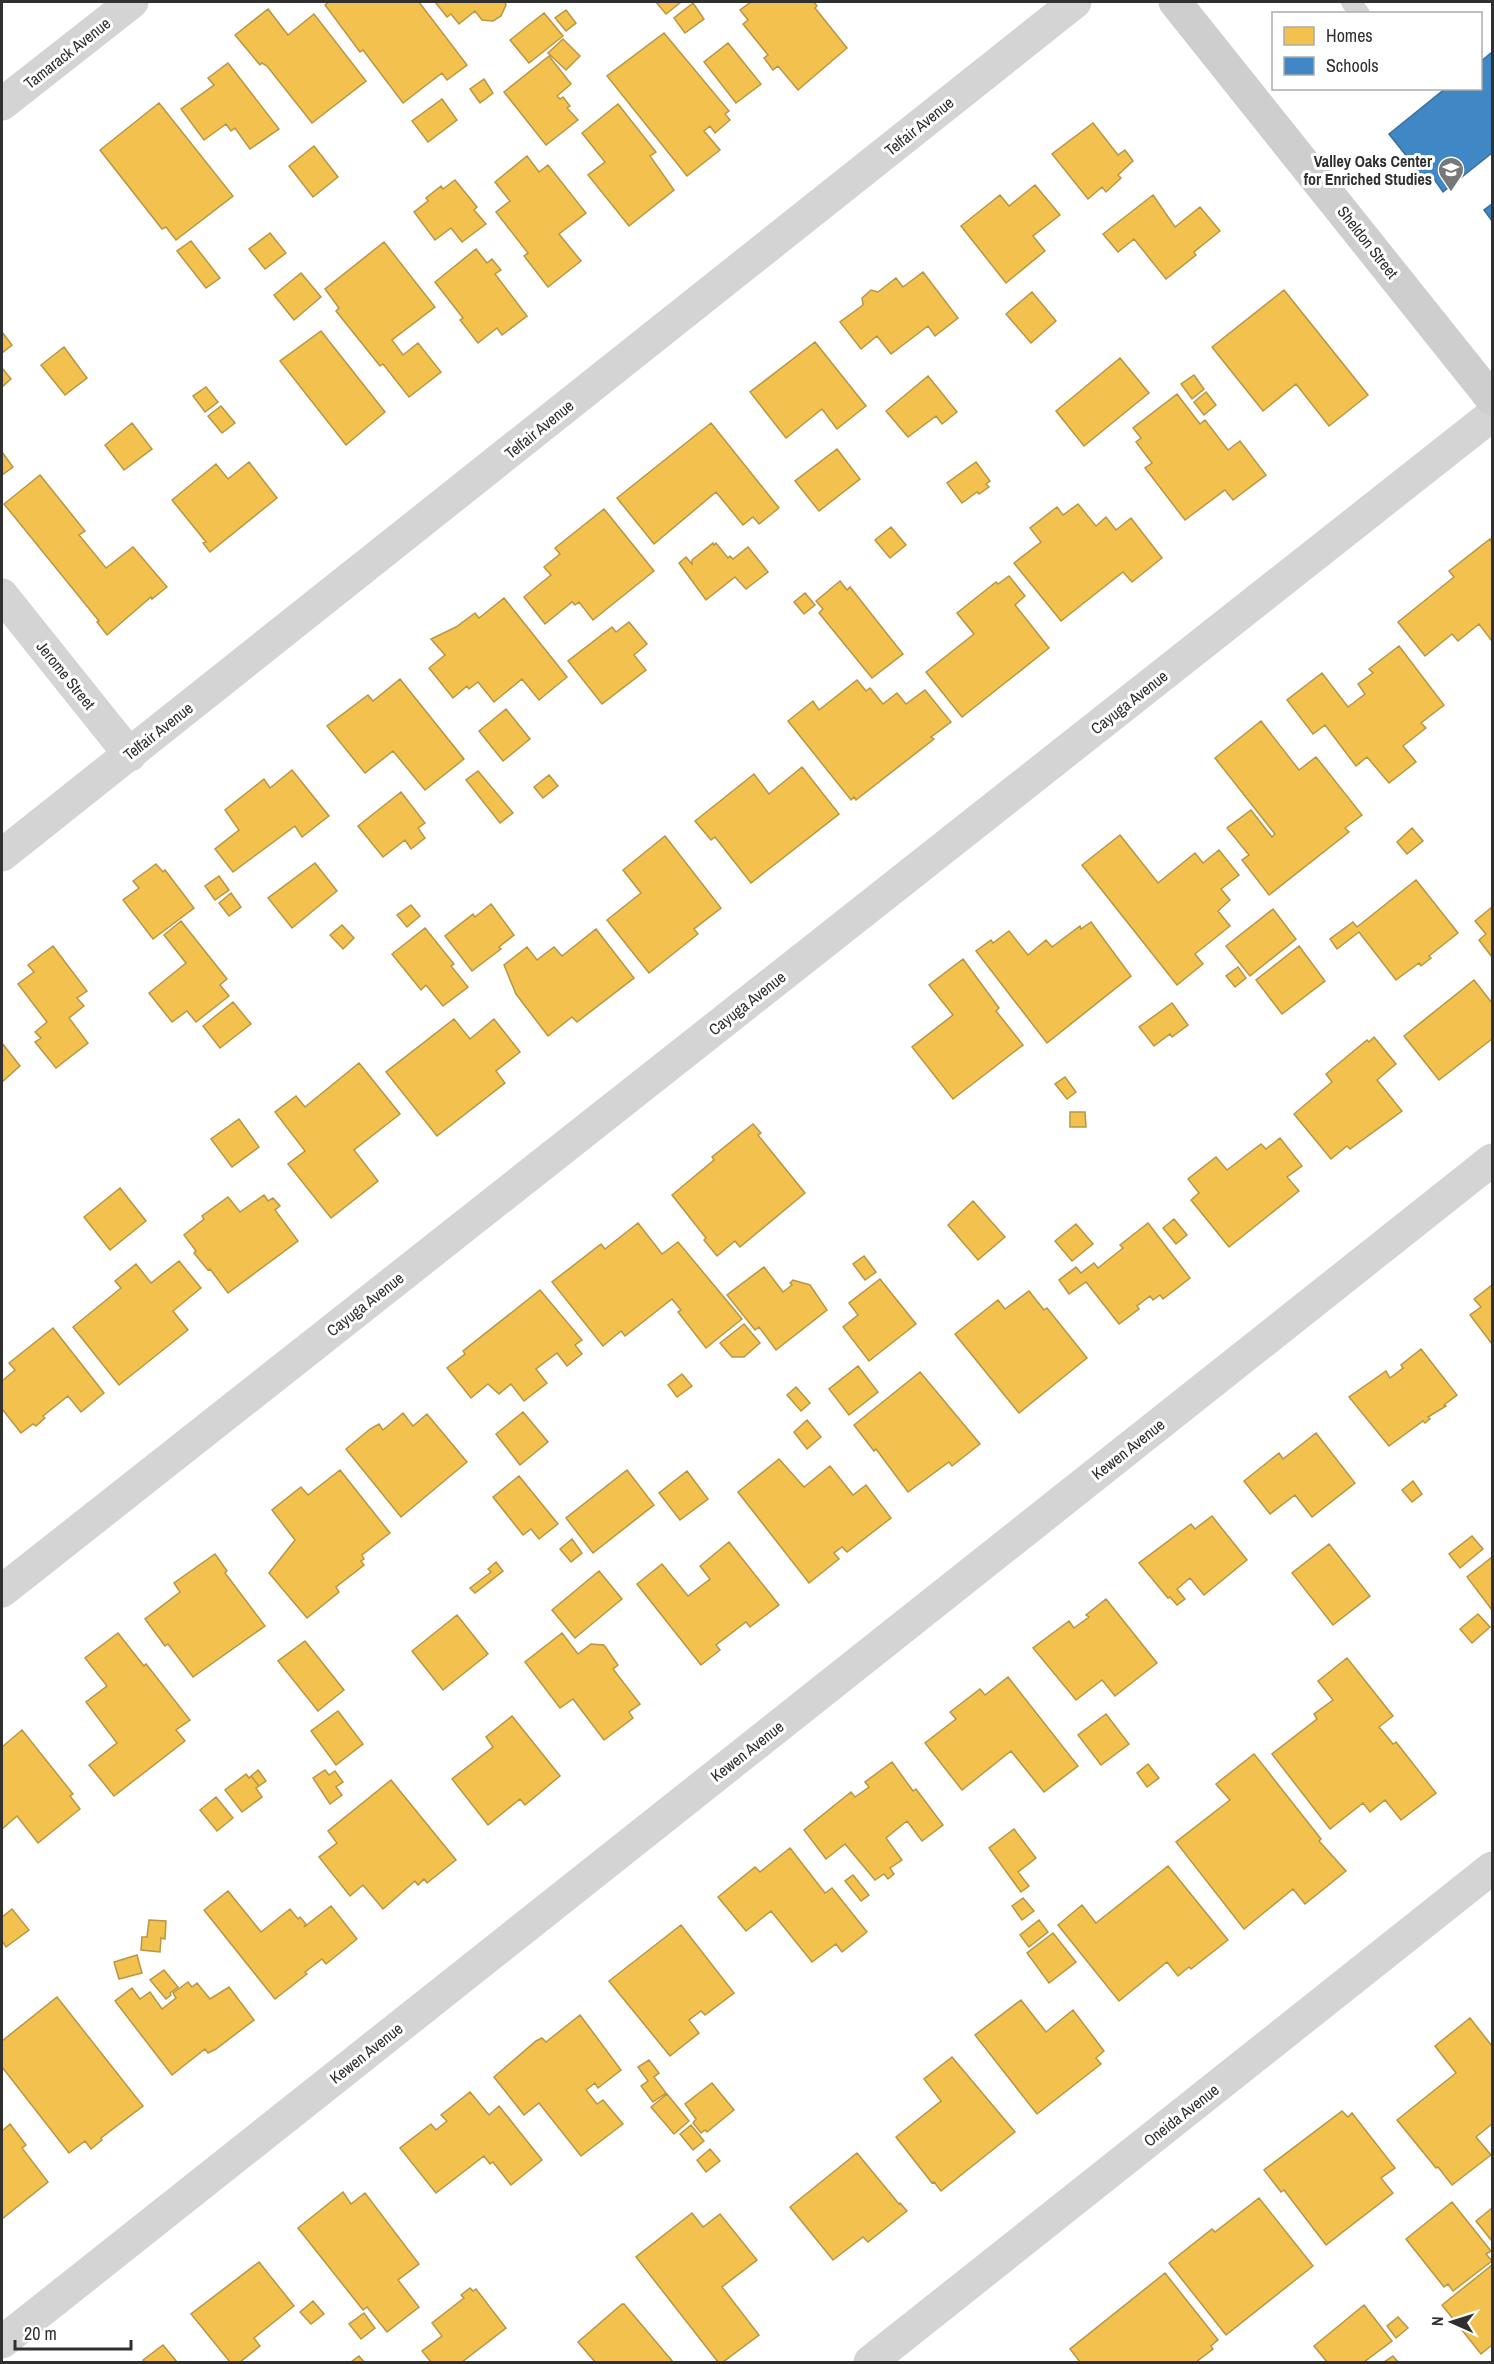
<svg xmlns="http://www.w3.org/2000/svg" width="1494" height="2364" font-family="'Archivo Narrow',sans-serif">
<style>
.homes{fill:#f2c14e;stroke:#b89645;stroke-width:1.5}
.schools{fill:#3f88c5;stroke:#3a6e98;stroke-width:1.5}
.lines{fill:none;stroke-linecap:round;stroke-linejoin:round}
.lane{stroke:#d4d4d4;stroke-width:20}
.street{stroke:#d4d4d4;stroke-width:33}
.secondary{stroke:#cecece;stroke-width:33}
.labels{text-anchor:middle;stroke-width:6;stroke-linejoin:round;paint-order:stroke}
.street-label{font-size:16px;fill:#303030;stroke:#fff}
.poi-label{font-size:16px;font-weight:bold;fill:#303030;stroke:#fff;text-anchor:end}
</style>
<rect width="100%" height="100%" fill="#fff"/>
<!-- homes -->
<path class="homes" d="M329,2H419L467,65L447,80L442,73L403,103L363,50L360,52L325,5Z
M435,2H505L506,5L501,16L493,21L482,20L475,11L459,24L451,14L447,17Z
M656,2H681L666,14Z
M751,2H814L817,6L815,8L847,48L798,90L778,66L773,70L764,58L768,55L743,24L748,20L740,10Z
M693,3L704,19L685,33L674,18Z
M268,9L288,35L314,14L366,81L312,123L267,66L262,63L260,65L235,35Z
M566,10L576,23L566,31L555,18Z
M544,13L563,36L529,63L510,40Z
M664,33L729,111L725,114L730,120L715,133L710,126L704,131L720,150L687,176L607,76Z
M563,39L580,56L566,70L548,53Z
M728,43L761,84L736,103L704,62Z
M549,56L571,84L557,96L560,99L563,97L570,106L567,108L578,120L546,145L504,92Z
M228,63L279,129L250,149L235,128L231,131L226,124L204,140L181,109L214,85L208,78Z
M484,79L493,93L480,103L470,89Z
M442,99L457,120L428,142L412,121Z
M159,103L233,196L176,240L166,227L162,229L100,150Z
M618,104L656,152L650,156L674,190L629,226L588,175L605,162L582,133Z
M1093,123L1118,155L1125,150L1133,161L1118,175L1121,178L1106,192L1102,187L1088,199L1052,154Z
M314,146L338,177L313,197L289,166Z
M527,156L539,172L548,165L586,213L559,234L581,261L548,287L524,256L528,253L496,212L510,201L495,182Z
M455,180L477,207L474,210L486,224L462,242L451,228L435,240L414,212L428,201L426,198L441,186L443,189Z
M1035,185L1060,215L1033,236L1045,251L1006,283L961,226L1000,195L1009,206Z
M1153,195L1175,227L1200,207L1220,231L1194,252L1196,255L1166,279L1134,239L1118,252L1103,234Z
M270,233L286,253L265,269L249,249Z
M191,241L220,278L206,288L177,251Z
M384,242L435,307L392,340L403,355L418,343L441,372L409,397L383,364L380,366L336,311L339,308L325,289Z
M476,249L487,263L492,259L501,270L495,274L527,316L502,335L497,328L478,343L460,320L463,318L435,282Z
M923,272L958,318L935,336L928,326L891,354L877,336L861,349L840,322L863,305L862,298L871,290L878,292L896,278L903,287Z
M301,273L321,297L294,320L274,295Z
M1284,290L1368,395L1329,426L1296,384L1263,411L1212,347Z
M1032,292L1056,321L1031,343L1006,314Z
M321,331L385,412L346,445L280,361Z
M2,332L12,345L2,353Z
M815,342L866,406L837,429L822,409L786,438L750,392Z
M64,347L87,378L65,395L41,365Z
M1120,358L1149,393L1084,446L1056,411Z
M2,368L11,379L2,387Z
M1194,375L1204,389L1192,399L1181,384Z
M928,376L957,412L942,424L936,416L908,437L886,411Z
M206,387L218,402L205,412L193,396Z
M1206,392L1216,405L1204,415L1194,402Z
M1177,394L1200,424L1205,420L1228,450L1240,441L1266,475L1233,500L1225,490L1185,520L1145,468L1152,463L1136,442L1141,438L1133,428Z
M221,406L235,423L222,433L208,416Z
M132,423L152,449L124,470L105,445Z
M711,423L779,508L759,524L753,517L743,525L716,492L654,544L617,498Z
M837,449L860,479L819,511L795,481Z
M2,452L13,467L2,475Z
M249,462L277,498L210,552L203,543L206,542L172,500L216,464L228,479Z
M976,462L990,481L986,484L989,487L979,494L977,492L962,503L947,483Z
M40,475L85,531L79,535L106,568L133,547L167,587L152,599L151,597L107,635L97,622L99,621L4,504Z
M1078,504L1096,526L1106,517L1116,530L1131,518L1162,558L1132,582L1123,572L1061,621L1014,563L1041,542L1030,528L1057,507L1063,515Z
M604,509L654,571L593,620L579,602L575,605L572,602L545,624L524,597L551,575L544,567L560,554L555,548Z
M891,527L906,545L890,558L875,540Z
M1490,539L1492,543V641L1479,624L1458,641L1452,634L1425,656L1398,622L1454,577L1449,571Z
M713,543L714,545L716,543L728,558L730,556L733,559L748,547L768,572L746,589L735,577L706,600L679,563L686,557L692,564V560Z
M1009,576L1025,596L1015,605L1049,648L962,717L926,672L974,634L957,613L996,582L998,584Z
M840,581L847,590L850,587L903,654L872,678L819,613L823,609L816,601Z
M805,593L815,605L804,614L794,602Z
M504,598L567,677L539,700L522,679L494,702L478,682L469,689L467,686L453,698L429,668L445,655L431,639L456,627L475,613L479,618Z
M629,622L647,644L634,655L646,670L602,704L568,661L612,627L616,632Z
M1399,646L1444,705L1421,723L1426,728L1403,746L1416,762L1389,783L1367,757L1356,766L1325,725L1313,734L1287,700L1322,673L1348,707L1365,694L1358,684L1373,673L1369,669Z
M400,679L464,759L425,790L393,751L365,773L327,726L368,695L373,701Z
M857,680L866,691L870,688L883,704L897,693L906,704L925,690L951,722L931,737L934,739L856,800L854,797L851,800L788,721L813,701L819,710Z
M506,709L530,739L503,761L479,731Z
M1261,721L1299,770L1316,757L1362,815L1345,828L1349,832L1269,895L1242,860L1249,855L1227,828L1251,810L1272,837L1275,834L1215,758Z
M802,767L839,814L751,883L715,837L711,840L695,821L754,774L769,794Z
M292,770L329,816L302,837L295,826L233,872L215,849L239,830L225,810L264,779L270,788Z
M478,771L513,813L500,823L466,780Z
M549,775L558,786L543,798L534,787Z
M401,792L425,823L418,828L425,838L411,849L405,840L383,857L358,826Z
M1412,828L1423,841L1407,854L1397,842Z
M1120,835L1158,883L1195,853L1203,863L1219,850L1239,875L1221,889L1230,900L1218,911L1230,926L1195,954L1203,964L1177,985L1082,865Z
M665,836L721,908L694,929L698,934L649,973L607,920L641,893L623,870Z
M315,863L337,891L292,928L268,898Z
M156,864L163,872L165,870L194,908L153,939L123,900L139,888L133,881Z
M219,876L229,890L215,900L205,886Z
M1416,880L1458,933L1429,956L1431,958L1421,966L1419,963L1396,980L1359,932L1337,949L1330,939L1353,922L1357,927Z
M231,893L241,907L229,916L219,903Z
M491,904L514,935L499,947L501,949L472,971L445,936L473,914L475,917Z
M411,905L420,916L407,927L397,915Z
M1492,907V957L1479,940L1486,934L1475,921Z
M1273,909L1296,939L1250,976L1226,946Z
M181,921L227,979L220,985L229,996L196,1022L187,1011L172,1022L149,993L186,963L164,935Z
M1091,922L1131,976L1047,1043L976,951L991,940L993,943L1009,931L1028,955L1046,940L1052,947L1080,926L1081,929Z
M342,925L354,938L343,949L330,935Z
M425,928L454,964L451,966L468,987L443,1006L426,985L421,990L392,954Z
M596,929L634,978L577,1022L572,1017L548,1036L516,994L504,965L527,947L537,960L554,947L562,956Z
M53,946L87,991L77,998L84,1006L69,1018L88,1043L56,1068L35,1042L41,1038L35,1032L47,1022L18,984L34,972L28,965Z
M1299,946L1325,981L1282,1014L1256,980Z
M963,959L999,1008L996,1011L1023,1045L953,1099L912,1047L953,1015L929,985Z
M1238,967L1246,978L1235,987L1226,976Z
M1474,980L1492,1003V1039L1439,1080L1404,1036Z
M233,1002L251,1024L220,1048L203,1026Z
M1172,1003L1188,1025L1172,1037L1170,1034L1154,1046L1139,1027Z
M454,1019L470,1039L494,1019L520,1052L496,1071L505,1083L437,1136L386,1072Z
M1374,1037L1396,1064L1377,1080L1402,1111L1350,1149L1347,1146L1331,1159L1294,1114L1332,1082L1326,1074L1367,1040L1369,1042Z
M2,1043L20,1066L2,1082Z
M359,1063L400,1114L354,1150L378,1181L331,1218L288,1164L305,1151L275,1112L296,1096L305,1107Z
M1065,1077L1076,1092L1067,1099L1055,1084Z
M1070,1112H1085L1086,1127H1070Z
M239,1119L259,1147L232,1167L211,1139Z
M753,1124L761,1133L758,1135L805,1193L740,1247L735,1241L717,1256L704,1240L706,1238L672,1195L714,1160L712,1157Z
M1280,1138L1302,1166L1287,1177L1299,1191L1229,1247L1191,1200L1199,1193L1188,1179L1216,1157L1227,1170L1261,1144L1266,1149Z
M120,1188L146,1221L110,1250L84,1217Z
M264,1195L268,1201L273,1198L280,1206L275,1210L298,1241L228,1293L210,1269L208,1270L194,1253L196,1251L184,1235L204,1219L202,1216L228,1197L240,1212Z
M973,1201L1005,1237L978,1260L948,1225Z
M1174,1219L1187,1235L1176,1244L1163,1228Z
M638,1223L662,1254L678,1242L742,1319L706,1348L678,1312L681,1310L672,1299L625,1336L621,1331L603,1346L552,1282L601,1244L605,1249Z
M1148,1223L1190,1278L1163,1299L1160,1295L1153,1300L1150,1296L1137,1306L1139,1309L1119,1324L1086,1282L1069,1294L1059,1280L1076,1267L1081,1273L1094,1263L1098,1268L1123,1248L1120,1245Z
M1076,1224L1093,1244L1072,1261L1055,1241Z
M864,1256L876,1272L865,1280L853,1264Z
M179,1261L201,1288L173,1311L188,1330L119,1385L73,1327L121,1288L115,1281L136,1264L151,1283Z
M764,1267L783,1292L792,1285L790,1283L793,1280L810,1285L827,1310L776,1350L759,1327L755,1330L727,1295Z
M880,1279L916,1324L869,1361L843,1327L858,1315L849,1303Z
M1492,1285V1344L1470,1315L1481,1307L1474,1299Z
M540,1290L582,1340L575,1345L582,1354L567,1366L557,1353L536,1369L547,1383L524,1401L511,1384L499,1394L488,1384L471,1398L447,1368L465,1354L463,1351Z
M1029,1291L1044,1310L1047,1308L1087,1358L1019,1413L955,1334L998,1300L1005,1309Z
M744,1324L760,1343L744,1357H732L720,1343Z
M53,1328L104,1393L81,1412L68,1396L43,1416L45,1418L36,1426L33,1424L21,1433L2,1409V1381L15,1370L9,1363Z
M1421,1349L1457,1395L1444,1405L1446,1406L1428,1417L1430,1419L1425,1423L1423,1421L1389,1446L1349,1397L1386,1371L1390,1378L1403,1368L1401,1365Z
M858,1366L878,1392L849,1415L829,1389Z
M920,1372L980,1444L952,1466L949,1462L908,1492L876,1449L874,1451L854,1425Z
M682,1374L692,1386L677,1397L668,1385Z
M796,1387L810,1403L801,1411L787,1395Z
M523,1412L548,1442L520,1465L496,1434Z
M403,1413L413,1426L427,1414L467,1462L401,1517L346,1449L370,1429L379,1424L383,1430Z
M807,1420L821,1437L807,1449L794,1432Z
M1316,1433L1355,1483L1312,1517L1295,1495L1270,1514L1244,1481L1279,1453L1283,1459Z
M779,1459L804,1487L830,1466L853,1495L866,1485L891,1518L847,1552L842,1547L834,1553L839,1559L809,1583L738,1492Z
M340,1470L390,1533L362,1555L364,1559L361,1561L364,1565L336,1587L339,1592L307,1618L269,1573L295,1540L272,1510L301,1487L308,1495Z
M627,1470L654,1505L593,1553L566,1518Z
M687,1471L708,1499L680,1520L659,1493Z
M519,1476L558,1524L539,1539L531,1529L523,1535L493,1497Z
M1413,1481L1422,1494L1412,1502L1402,1490Z
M1212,1516L1247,1560L1204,1595L1190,1578L1177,1589L1185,1599L1177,1605L1170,1597L1168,1598L1139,1563L1191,1524L1195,1529Z
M1472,1536L1483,1549L1460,1568L1449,1554Z
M572,1539L582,1553L571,1562L560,1549Z
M729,1542L779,1605L750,1627L746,1622L716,1645L720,1650L701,1665L637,1584L662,1564L688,1596L710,1579L700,1566Z
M1329,1544L1370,1596L1333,1625L1292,1573Z
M215,1554L227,1571L225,1573L265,1626L193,1677L168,1644L165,1646L145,1619L180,1592L174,1583Z
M1492,1557V1610L1467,1577Z
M496,1562L503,1571L475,1593L470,1588L491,1572L488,1569Z
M599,1571L622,1599L575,1638L552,1610Z
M1106,1599L1157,1663L1115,1696L1102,1680L1076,1700L1033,1648L1069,1621L1074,1628L1089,1617L1086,1615Z
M1478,1614L1490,1627L1472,1643L1460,1629Z
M457,1615L488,1654L443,1690L412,1651Z
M118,1633L144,1666L146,1664L190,1720L176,1730L185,1741L114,1796L89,1765L117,1743L86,1702L107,1686L85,1658Z
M562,1633L578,1654L591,1644L604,1645L618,1665L613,1669L640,1704L629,1712L633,1718L604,1740L573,1699L560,1708L525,1662Z
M305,1641L344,1690L318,1711L278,1661Z
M1347,1658L1393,1716L1379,1727L1393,1744L1396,1742L1436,1793L1401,1820L1385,1800L1370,1812L1363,1803L1330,1829L1272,1754L1317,1719L1314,1714L1333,1700L1318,1681Z
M1008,1677L1078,1766L1044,1792L1011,1751L962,1790L925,1743L956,1719L950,1712L980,1689L985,1695Z
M338,1711L363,1744L336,1765L311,1731Z
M1106,1714L1129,1744L1101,1765L1078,1735Z
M512,1716L560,1776L525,1805L520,1799L488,1825L452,1779L493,1747L486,1737Z
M22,1730L73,1794L70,1796L80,1809L38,1843L17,1816L2,1829V1747Z
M1254,1754L1321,1839L1319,1841L1346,1871L1305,1904L1293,1889L1244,1929L1176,1842L1230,1800L1216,1784Z
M892,1762L913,1791L916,1789L943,1825L922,1841L907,1821L886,1838L902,1860L890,1868L894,1874L888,1879L884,1874L875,1880L845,1844L826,1859L804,1830L851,1792L855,1797L869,1787L865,1782Z
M1148,1764L1159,1778L1147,1787L1137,1773Z
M258,1770L266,1781L259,1786L251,1776Z
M325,1770L329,1775L335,1771L343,1782L336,1787L342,1795L330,1804L313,1778Z
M246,1774L249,1778L251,1776L259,1786L256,1788L262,1797L242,1812L225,1790Z
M391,1780L456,1860L427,1883L424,1879L418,1885L415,1881L383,1909L363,1885L350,1896L319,1857L337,1843L328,1831Z
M216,1797L233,1818L217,1831L200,1810Z
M1014,1829L1036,1858L1018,1872L1029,1886L1021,1892L989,1848Z
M790,1848L825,1893L832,1888L867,1932L842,1952L836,1944L812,1962L771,1911L746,1931L718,1897L755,1867L760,1872Z
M1168,1866L1228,1940L1191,1969L1189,1967L1178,1976L1167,1962L1119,2001L1058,1925L1082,1905L1096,1923Z
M853,1875L869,1895L861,1901L845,1881Z
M228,1891L261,1932L290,1909L298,1919L300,1917L306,1924L304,1927L331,1906L357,1939L326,1964L322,1959L305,1972L307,1974L275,1999L204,1910Z
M1023,1898L1034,1911L1022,1920L1012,1906Z
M12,1909L29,1930L6,1947L2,1941V1917Z
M149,1920L166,1921L165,1939L161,1938L160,1952L141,1950L142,1937H147Z
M1039,1920L1048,1932L1029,1947L1020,1935Z
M681,1925L734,1993L705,2015L701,2011L689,2020L699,2033L670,2056L609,1981Z
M1053,1933L1076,1962L1049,1983L1027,1953Z
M137,1955L142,1973L119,1979L114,1962Z
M164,1970L178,1987L170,1993L171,1995L166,1999L150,1980Z
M188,1982L192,1987L197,1983L210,1999L229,1987L254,2020L216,2049L208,2053L205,2049L172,2075L115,2001L132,1988L140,1999L150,1992L162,2009L176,1998L173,1993Z
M57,1997L143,2106L101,2138L102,2140L91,2149L85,2141L69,2153L2,2067V2041Z
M1021,2000L1046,2032L1073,2010L1104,2051L1096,2058L1101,2064L1037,2114L975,2035Z
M580,2015L621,2070L598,2088L595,2083L586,2090L597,2104L603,2100L623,2124L581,2156L539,2103L524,2115L494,2077L536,2041L542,2038L546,2042Z
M1470,2018L1492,2046V2124L1476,2137L1491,2155L1452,2185L1438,2167L1436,2168L1397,2120L1456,2073L1435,2046Z
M952,2057L1015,2132L941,2191L934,2182L932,2183L896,2137L941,2101L924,2079Z
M649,2060L659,2073L654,2077L666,2093L653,2102L641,2086L648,2081L638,2067Z
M712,2083L734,2110L707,2132L705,2130L701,2133L693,2123L696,2119L685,2104Z
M470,2092L489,2115L499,2106L542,2160L511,2185L493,2162L490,2164L484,2156L436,2193L400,2148L431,2124L436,2130L447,2121L441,2115Z
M667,2094L689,2121L674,2134L651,2107Z
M1342,2111L1348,2117L1352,2113L1395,2168L1381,2178L1393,2193L1326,2245L1284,2190L1281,2192L1264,2170Z
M10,2124L26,2145L22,2148L48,2182L2,2219V2131Z
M691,2125L704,2141L693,2150L680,2134Z
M710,2149L720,2161L706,2172L697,2160Z
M857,2153L899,2204L900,2203L907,2211L868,2242L863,2237L833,2260L790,2207Z
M343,2192L351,2204L365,2193L419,2264L398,2280L419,2307L387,2332L367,2307L363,2310L298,2228Z
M1259,2198L1313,2266L1226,2335L1169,2263L1212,2229L1215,2232Z
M1452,2202L1491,2251L1486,2254L1492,2261L1453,2291L1448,2284L1444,2287L1406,2239Z
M1492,2208V2241L1476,2221Z
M692,2213L703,2227L720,2214L757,2260L722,2287L759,2335L723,2362H718L636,2257Z
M259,2262L294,2306L254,2338L260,2346L240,2362H230L191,2314Z
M1492,2265V2345L1481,2354L1442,2305Z
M1165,2273L1218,2340L1211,2346L1213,2349L1196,2362H1080L1070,2349Z
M470,2288L473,2291L476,2289L506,2328L462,2362H431L422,2351L442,2336L432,2323L464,2298L461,2295Z
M313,2301L324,2314L311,2324L300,2312Z
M622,2304H624L673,2362H595L578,2342Z
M1364,2305L1392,2341L1364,2362H1327L1314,2346Z
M364,2313L375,2328L361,2339L349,2324Z
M1398,2317L1408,2328L1396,2338L1387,2326Z
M163,2345L177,2362H145L143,2360Z
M359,2356L364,2362H351Z
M1393,2356L1398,2362H1384Z"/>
<!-- schools -->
<path class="schools" d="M1492,52V153L1443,192L1434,179L1428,183L1389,134L1446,88H1480V62Z
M1492,204V221L1484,210Z"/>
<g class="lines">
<!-- lane -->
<path class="lane" d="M1351,2L1360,14"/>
<!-- street -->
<path class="street" d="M2,104L132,2
M2,595L130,755
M2,855L1075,2
M2,1591L1492,415
M2,2342L1492,1160
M870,2362L1492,1868"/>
<!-- secondary -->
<path class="secondary" d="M1175,2L1492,399"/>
</g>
<!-- icons -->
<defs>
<symbol id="school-pin" viewBox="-11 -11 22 30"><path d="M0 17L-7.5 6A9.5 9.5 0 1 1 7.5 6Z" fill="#787878" stroke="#fff"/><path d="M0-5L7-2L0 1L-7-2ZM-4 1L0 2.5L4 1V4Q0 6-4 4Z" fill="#fff"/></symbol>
</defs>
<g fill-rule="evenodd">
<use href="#school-pin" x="1436" y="155" width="30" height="40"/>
</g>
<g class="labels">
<!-- street labels -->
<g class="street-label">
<text transform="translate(67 53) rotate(-38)" y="6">Tamarack Avenue</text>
<text transform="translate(919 126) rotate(-39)" y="6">Telfair Avenue</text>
<text transform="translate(1368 242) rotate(52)" y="6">Sheldon Street</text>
<text transform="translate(539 429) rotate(-39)" y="6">Telfair Avenue</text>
<text transform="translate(66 675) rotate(51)" y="6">Jerome Street</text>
<text transform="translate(1129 702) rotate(-38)" y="6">Cayuga Avenue</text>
<text transform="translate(158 731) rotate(-38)" y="6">Telfair Avenue</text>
<text transform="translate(747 1003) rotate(-38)" y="6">Cayuga Avenue</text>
<text transform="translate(365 1304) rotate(-38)" y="6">Cayuga Avenue</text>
<text transform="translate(1128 1449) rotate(-38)" y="6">Kewen Avenue</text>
<text transform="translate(747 1751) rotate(-38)" y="6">Kewen Avenue</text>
<text transform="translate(366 2053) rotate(-38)" y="6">Kewen Avenue</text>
<text transform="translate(1181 2115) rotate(-38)" y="6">Oneida Avenue</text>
</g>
<!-- poi labels -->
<g class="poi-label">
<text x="1432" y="167">Valley Oaks Center<tspan x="1432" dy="18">for Enriched Studies</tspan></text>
</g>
</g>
<!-- border -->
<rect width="1494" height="2364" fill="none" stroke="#303030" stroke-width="6"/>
<!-- legend -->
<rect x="1272" y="12" width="210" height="78" fill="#ffffff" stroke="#acacac" stroke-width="1.5"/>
<rect x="1284" y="27" width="30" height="18" fill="#f2c14e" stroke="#acacac" stroke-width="1.5"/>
<text x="1326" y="42" font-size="18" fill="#303030">Homes</text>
<rect x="1284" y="57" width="30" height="18" fill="#3f88c5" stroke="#acacac" stroke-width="1.5"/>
<text x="1326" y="72" font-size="18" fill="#303030">Schools</text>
<!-- north arrow -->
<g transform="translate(1452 2322) rotate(273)" stroke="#ffffff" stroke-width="4.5" paint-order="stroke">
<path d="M0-4.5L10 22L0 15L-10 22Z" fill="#303030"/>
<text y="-9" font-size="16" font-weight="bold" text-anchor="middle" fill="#303030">N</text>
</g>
<!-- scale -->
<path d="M15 2340v9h116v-9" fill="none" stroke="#303030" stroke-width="3"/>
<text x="24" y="2340" font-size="18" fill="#303030" stroke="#ffffff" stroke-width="4.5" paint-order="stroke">20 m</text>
</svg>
